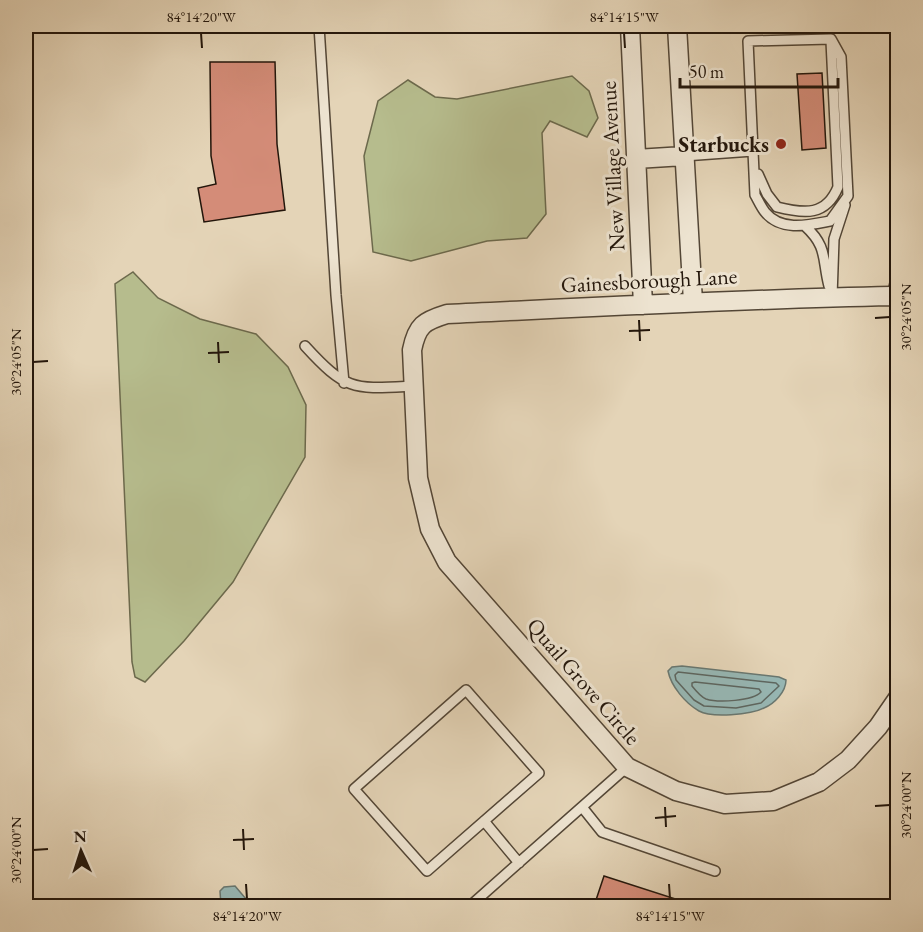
<svg xmlns="http://www.w3.org/2000/svg" width="923" height="932" font-family="'EB Garamond',serif">
<style>
.green{fill:#b6bc8d;stroke:#6c694c;stroke-width:1.5}
.water{fill:#97b7b4;stroke:#697770;stroke-width:1.5}
.lines{fill:none;stroke-linecap:round;stroke-linejoin:round}
.shore{stroke:#5d6660;stroke-width:1.5}
.building{fill:#d48c78;stroke:#23160b;stroke-width:1.5}
.lane-casing{stroke:#534636;stroke-width:12}
.street-casing{stroke:#534636;stroke-width:21}
.lane{stroke:#ede3d0;stroke-width:9}
.street{stroke:#ede3d0;stroke-width:18}
.ticks{fill:none;stroke:#23160b;stroke-width:2}
.poi-dot{fill:#8f2418;stroke:#ede3d0;stroke-width:2}
.labels{text-anchor:middle;stroke-width:6;stroke-linejoin:round;paint-order:stroke}
.poi-label{font-size:22px;font-weight:bold;fill:#23160b;stroke:#ede3d0;text-anchor:end}
.street-label{font-size:22px;fill:#23160b;stroke:#ede3d0}
.neatline{fill:none;stroke:#23160b;stroke-width:2}
.ticks-label{font-size:15px;text-anchor:middle;fill:#23160b}
</style>
<rect width="100%" height="100%" fill="#e4d4b7"/>
<filter id="stains"><feTurbulence type="fractalNoise" baseFrequency=".00333" numOctaves="4"/><feColorMatrix values="0 0 0 0 .2 0 0 0 0 .09 0 0 0 0 .02 0 0 0 .5 -.17"/></filter>
<radialGradient id="worn" r=".72"><stop offset=".6" stop-color="#630" stop-opacity="0"/><stop offset="1" stop-color="#630" stop-opacity=".3"/></radialGradient>
<!-- green -->
<path class="green" d="M572,76L589,91L598,118L587,137L550,121L542,133L546,214L527,238L487,241L411,261L373,252L364,156L378,101L408,80L435,97L457,99Z
M133,272L158,298L200,319L256,334L288,367L306,405L305,457L233,582L184,641L145,682L135,677L132,662L115,284Z
M26,798L33,906H26Z"/>
<!-- water -->
<path class="water" d="M682,666L779,677L786,680C786,692 774,704 764,708C751,715 711,718 699,711C685,703 671,686 668,671L672,667Z
M235,886L252,906H221L220,891L224,887Z"/>
<g class="lines">
<!-- shore -->
<path class="shore" d="M678,672L776,683L779,686L761,703L736,708L704,706L694,700L676,680L675,675Z
M695,682L759,689L761,692C753,701 718,703 706,699C701,697 696,691 692,686V683Z"/>
</g>
<!-- building -->
<path class="building" d="M210,62H275L277,144L285,210L204,222L198,188L216,184L211,156Z
M822,73L826,148L802,150L797,74Z
M604,876L688,903V906H594Z"/>
<g class="lines">
<defs>
<path id="lane" d="M319,26L336,295L344,383
M831,39L841,57L848,196L830,221C809,225 781,232 765,212C761,207 758,200 755,195L748,41Z
M684,156L753,151
M758,174L767,194L777,207C805,214 826,216 838,187L831,41
M805,226C828,247 822,259 829,286
M892,296L898,270
M832,297L834,239L845,205
M305,346C347,392 354,389 414,386
M466,690L539,773L427,871L354,789Z
M582,807L602,832L715,871
M484,821L519,863
M470,906L627,767"/>
<path id="street" d="M630,26L643,305
M677,26L693,302
M636,159L684,156
M898,298L892,296C743,299 596,307 447,314C424,321 417,325 412,350L418,478L430,529L447,562L627,767L676,791L725,804L773,801L819,782L848,760L878,727L898,698"/>
</defs>
<!-- lane casing -->
<use href="#lane" class="lane-casing"/>
<!-- street casing -->
<use href="#street" class="street-casing"/>
<!-- lane -->
<use href="#lane" class="lane"/>
<!-- street -->
<use href="#street" class="street"/>
</g>
<!-- ticks -->
<path class="ticks" d="M201,33L202,48M624,33L625,48M875,318L890,317M639,320L640,341M629,331L650,330M218,342L219,363M208,353L229,352M33,362L48,361M875,806L890,805M665,807L666,827M655,818L676,816M243,829L244,850M233,840L254,839M33,850L48,849M246,884L247,899M669,884L670,899"/>
<!-- markers -->
<circle class="poi-dot" cx="781" cy="144" r="6"/>
<g class="labels">
<!-- poi labels -->
<g class="poi-label">
<text x="769" y="152">Starbucks</text>
</g>
<!-- street labels -->
<g class="street-label">
<text transform="translate(612 166) rotate(-93)" y="8">New Village Avenue</text>
<text transform="translate(649 280) rotate(-3)" y="8">Gainesborough Lane</text>
<text transform="translate(584 681) rotate(49)" y="8">Quail Grove Circle</text>
</g>
</g>
<!-- margin -->
<rect width="923" height="932" fill="none" stroke="#e4d4b7" stroke-width="66"/>
<!-- north arrow -->
<g transform="translate(81 851) rotate(357)" stroke="#ede3d0" stroke-width="4.5" paint-order="stroke">
<path d="M0-4.5L10 22L0 15L-10 22Z" fill="#23160b"/>
<text y="-9" font-size="16" font-weight="bold" text-anchor="middle" fill="#23160b">N</text>
</g>
<!-- scale -->
<path d="M680 78v9h158v-9" fill="none" stroke="#23160b" stroke-width="3"/>
<text x="689" y="78" font-size="18" fill="#23160b" stroke="#ede3d0" stroke-width="4.5" paint-order="stroke">50 m</text>
<rect x="33" y="33" width="857" height="866" class="neatline"/>
<g class="ticks-label">
<text x="201" y="22">84°14'20"W</text>
<text x="624" y="22">84°14'15"W</text>
<text transform="translate(906 317) rotate(-90)" y="5">30°24'05"N</text>
<text transform="translate(16 362) rotate(-90)" y="5">30°24'05"N</text>
<text transform="translate(906 805) rotate(-90)" y="5">30°24'00"N</text>
<text transform="translate(16 850) rotate(-90)" y="5">30°24'00"N</text>
<text x="247" y="921">84°14'20"W</text>
<text x="670" y="921">84°14'15"W</text>
</g>
<rect width="100%" height="100%" filter="url(#stains)"/>
<rect width="100%" height="100%" fill="url(#worn)"/>
</svg>
